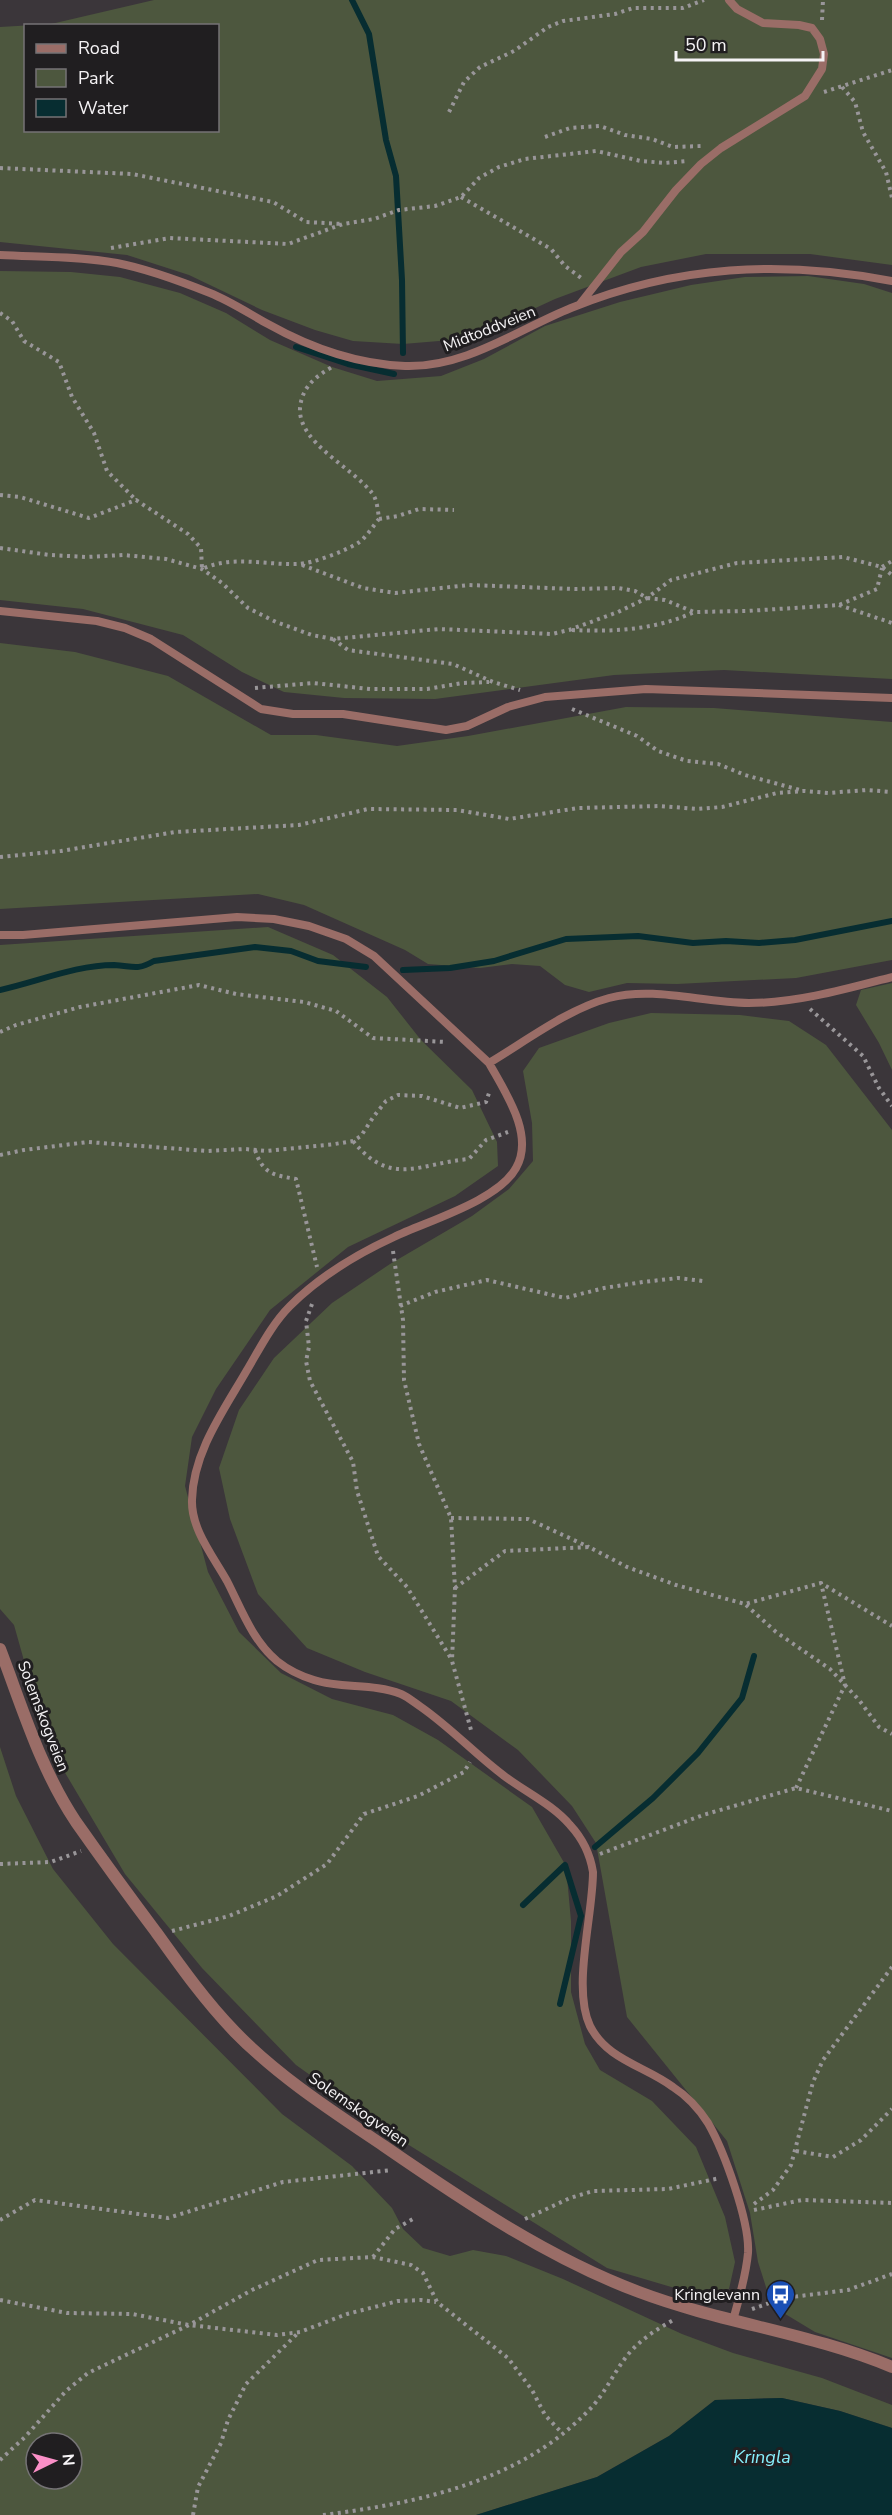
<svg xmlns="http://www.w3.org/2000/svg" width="892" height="2515" font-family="'Nunito Sans',sans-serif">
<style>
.green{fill:#4d573e;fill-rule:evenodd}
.water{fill:#072d31}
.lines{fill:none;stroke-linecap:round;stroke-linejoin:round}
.stream{stroke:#072d31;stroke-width:6}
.path{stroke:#999699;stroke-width:4;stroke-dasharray:3 4.5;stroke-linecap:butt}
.service{stroke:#9a6d67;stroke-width:8}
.tertiary{stroke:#9a6d67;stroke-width:12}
.labels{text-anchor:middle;stroke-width:6;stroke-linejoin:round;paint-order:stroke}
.street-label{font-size:16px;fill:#f5f3f5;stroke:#201e20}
.poi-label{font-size:16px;fill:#f5f3f5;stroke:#201e20;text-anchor:end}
.water-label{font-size:18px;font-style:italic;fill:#87f0fd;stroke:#201e20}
</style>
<rect width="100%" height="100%" fill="#3b363a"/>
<!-- green -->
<path class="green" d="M154,0H892V265L810,254H706L641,267L555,299L503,323L451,340L403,344L353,341L315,330L262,310L189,275L127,255L0,242V27L51,24ZM26,26H218V130H26Z
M0,271L71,272L120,277L180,293L226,313L270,340L332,367L377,381L441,376L484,359L545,326L620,302L691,285L745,277L808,276L864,284L892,293V679L724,670L614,675L435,699L344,698L284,692L242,672L183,635L83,609L0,600Z
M0,643L75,652L168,676L271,735H316L397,746L468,736L626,707L714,708L892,722V960L796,978L677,984L627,983L589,992L565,985L540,966L512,964L480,968L428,964L405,950L304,905L258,894L0,909Z
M268,927L333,955L387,997L421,1040L472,1090L497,1142L498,1166L455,1196L348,1247L270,1310L216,1389L192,1437L185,1486L208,1572L239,1632L281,1673L332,1699L393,1715L438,1740L532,1807L566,1866L571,1921V1992L585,2044L600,2070L652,2101L696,2147L725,2217L735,2262L729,2289L695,2294L607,2268L404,2142L296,2065L202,1968L125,1874L64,1771L30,1682L14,1625L0,1609V945Z
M892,983V1070L879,1043L856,1005L861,990Z
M651,1013L740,1015L789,1021L826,1045L892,1130V2358L815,2332L772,2306L758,2262L750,2213L727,2141L627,2017L596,1843L572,1806L518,1750L451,1701L365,1672L307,1648L258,1594L230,1519L219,1468L239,1410L274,1358L332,1303L390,1264L472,1216L509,1189L533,1161L532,1123L523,1071L539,1048L609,1023Z
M0,1747L16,1796L53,1869L113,1944L282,2114L352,2166L392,2208L403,2229L423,2248L450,2256L473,2250L506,2256L563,2279L682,2334L733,2353L822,2378L892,2405V2428L840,2411L782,2398L715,2400L669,2436L597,2477L476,2515H0ZM36,2443H72V2479H36Z"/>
<!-- water -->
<path class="water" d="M782,2398L840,2411L892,2428V2515H476L597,2477L669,2436L715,2400Z"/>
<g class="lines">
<!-- stream -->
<path class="stream" d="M352,0L369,34L386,140L396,176L402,280L403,353
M296,347L348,364L394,374
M403,970L450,968L494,961L566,939L638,936L693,943L726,941L759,943L795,940L892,921
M0,990C37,982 76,965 114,965C133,966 136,971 154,961L255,947L291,951L318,961L366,967
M595,1847L653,1798L698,1753L742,1698L754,1656
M523,1905L565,1865L581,1916L560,2004"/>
<!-- path -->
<path class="path" d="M822,20L823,0
M842,87L855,102L863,132L886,172L892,198
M824,92L892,70
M449,112L464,82L480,67L514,51L548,27L563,21L615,14L633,8H683L704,0
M545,137L570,128L600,126L625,135L652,139L673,147L701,146
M0,168L132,174L273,202L306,222L342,224
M461,197L551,249L565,266L584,280
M111,248L170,238L288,244L343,224L374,219L399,210L435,206L461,197L479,178L499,167L525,159L596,151L641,161L665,163L687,161
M0,313L12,321L24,341L59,362L72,397L94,433L107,471L136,500
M0,495L20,497L89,518L136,500L188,534L201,548L202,569C232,555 264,565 297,564C312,564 345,551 358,543C366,538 373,526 379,519C378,511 377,499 372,493C352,467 298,443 300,408C302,387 315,377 332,367
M379,519L398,516L419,509L454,510
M0,548L50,555L87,557L123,555L166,559L202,569L222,583L248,608L276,622L312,635L333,639L439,629L552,634L569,630L618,612L647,598L671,580L737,563L843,557L882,567L892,575
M302,565L363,588L395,593L469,585L575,589L618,588L635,591L647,598L665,600L694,612L747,611L839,605L877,589L882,568
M882,567L892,561
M839,605L892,623
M572,630C613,632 656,630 694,612
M333,639L348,650L453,664L493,682L520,690
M255,688L313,683L370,689H427L463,683L489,682
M572,709L637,736L658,751L687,761L718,764L745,775L800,790
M0,857L61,851L175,832L299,825L368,809L457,810L509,819L578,808L660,806L697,809L722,807L777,793L804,791L828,793L867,790L892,792
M810,1009L863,1056L879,1088L892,1106
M0,1032L16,1025L80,1007L199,985L236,994L304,1002L336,1011L373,1038L446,1042
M353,1141C391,1188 420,1163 469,1159L486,1140L508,1132
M255,1150C263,1174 273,1175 296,1179L317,1267
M0,1155L24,1150L88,1142L207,1151L245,1149L266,1151L335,1144L353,1141L361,1136L374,1116L386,1101L398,1095L422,1096L460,1108L486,1102L490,1090
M393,1251L403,1320L404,1380L419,1444L451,1518L455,1588L452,1661L471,1730
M312,1304L306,1321L309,1347L306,1361L310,1381L353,1462L357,1491L378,1556L407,1587L452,1660
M400,1306L435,1292L487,1280L565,1298L604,1288L643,1282L678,1278L703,1281
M451,1518L528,1519L589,1547
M455,1588L505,1551L589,1547L627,1567L676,1585L745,1604L821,1583L892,1626
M746,1605L776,1632L830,1669L859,1700L879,1727L892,1734
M796,1788L845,1685L821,1583
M600,1854L703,1815L796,1788L892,1811
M0,1864L51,1862L81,1851
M172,1931L229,1916L277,1896L327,1864L364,1814L418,1796L464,1772L470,1762
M796,2151L833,2157L861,2140L892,2109
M754,2204L773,2190L791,2165L813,2082L823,2060L892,1967
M754,2210L802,2200L892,2203
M525,2219L570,2198L593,2191L668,2189L720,2178
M0,2220L35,2200L168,2218L283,2182L392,2170
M373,2257L395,2229L413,2219
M0,2300L67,2313L132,2314L189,2325L277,2335L300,2332L347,2314L398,2301L421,2300L436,2302
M752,2309L784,2298L848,2290L892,2274
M0,2460L25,2437L66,2391L88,2373L189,2325L252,2290L318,2260L373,2257L411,2265L423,2273L437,2302L508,2358L532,2390L545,2415L562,2433
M193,2515L198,2487L221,2443L228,2420L246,2384L298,2333
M323,2515C418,2503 520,2482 589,2410C606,2393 615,2369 631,2351C644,2337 659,2328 675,2319"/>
<!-- service -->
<path class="service" d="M0,255C38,257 79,256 117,263C148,269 180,281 210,293C230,301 248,313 268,324C309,347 356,364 405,366C465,368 517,330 571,308C677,265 781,260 892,281
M580,304L621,252L643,232L676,190L701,164L721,148L805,96L822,69L824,54L820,39L812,28L799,25L763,23L737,9L729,0
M0,611L97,621L125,628L151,639L261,709L293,714H343L446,730L467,726L508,707L545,697L646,689L892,698
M0,935H23L237,917L274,919L309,926L346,939L374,956L489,1063C505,1092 535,1135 516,1168C498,1201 427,1221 394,1237C357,1254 319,1277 290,1306C272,1324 260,1348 247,1370C224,1410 193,1452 192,1500C191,1529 213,1556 227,1581C241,1608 252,1640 277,1661C287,1669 301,1676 314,1680C342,1689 373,1683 401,1694C408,1697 415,1703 421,1707C451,1728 475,1754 503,1775C525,1792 552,1804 570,1825C583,1839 590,1853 593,1872C593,1915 572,1988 590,2026C607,2060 645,2066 673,2087C687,2096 699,2109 708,2123C724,2151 750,2222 748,2253C746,2276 739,2299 733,2320
M489,1063C526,1041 568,1009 609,998C655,986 702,1003 749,1003C797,1003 846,989 892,977"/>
<!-- tertiary -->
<path class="tertiary" d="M0,1649C23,1709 40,1768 76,1822C102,1859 129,1896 156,1932C181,1967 205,2001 235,2032C279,2077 332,2111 384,2146C464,2201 548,2258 639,2292C721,2323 811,2333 892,2367"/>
</g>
<!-- icons -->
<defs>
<symbol id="bus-pin" viewBox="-11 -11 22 30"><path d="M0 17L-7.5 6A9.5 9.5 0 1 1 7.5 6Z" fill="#1a4fb4" stroke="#201e20"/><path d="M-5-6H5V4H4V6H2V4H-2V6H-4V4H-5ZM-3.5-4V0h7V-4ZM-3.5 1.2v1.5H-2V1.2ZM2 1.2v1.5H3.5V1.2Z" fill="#fff"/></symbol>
</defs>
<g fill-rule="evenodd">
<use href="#bus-pin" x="764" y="2278" width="33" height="45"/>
</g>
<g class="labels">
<!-- street labels -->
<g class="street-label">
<text transform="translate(489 328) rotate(-22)" y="6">Midtoddveien</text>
<text transform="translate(44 1716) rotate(69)" y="6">Solemskogveien</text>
<text transform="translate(359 2109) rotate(35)" y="6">Solemskogveien</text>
</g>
<!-- poi labels -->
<g class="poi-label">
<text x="760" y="2300">Kringlevann</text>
</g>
<!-- water labels -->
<g class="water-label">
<text x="762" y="2463">Kringla</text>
</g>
</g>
<!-- legend -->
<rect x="24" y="24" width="195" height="108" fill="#201e20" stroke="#757375" stroke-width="1.5"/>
<rect x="36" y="44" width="30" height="9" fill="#9a6d67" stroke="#757375" stroke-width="1.5"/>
<text x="78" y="54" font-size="18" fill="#f5f3f5">Road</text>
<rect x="36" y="69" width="30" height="18" fill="#4d573e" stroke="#757375" stroke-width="1.5"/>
<text x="78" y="84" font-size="18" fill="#f5f3f5">Park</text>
<rect x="36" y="99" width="30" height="18" fill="#072d31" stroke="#757375" stroke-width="1.5"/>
<text x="78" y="114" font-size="18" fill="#f5f3f5">Water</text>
<!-- north arrow -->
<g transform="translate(54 2461) rotate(85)"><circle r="28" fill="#201e20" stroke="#757375" stroke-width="1.5"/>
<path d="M0-4.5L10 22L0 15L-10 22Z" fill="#fa8fc7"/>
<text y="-9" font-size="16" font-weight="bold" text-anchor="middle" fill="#f5f3f5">N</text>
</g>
<!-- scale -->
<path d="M676 51v9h147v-9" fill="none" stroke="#f5f3f5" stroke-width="3"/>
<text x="685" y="51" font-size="18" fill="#f5f3f5" stroke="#201e20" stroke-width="4.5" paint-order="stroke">50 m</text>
</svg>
